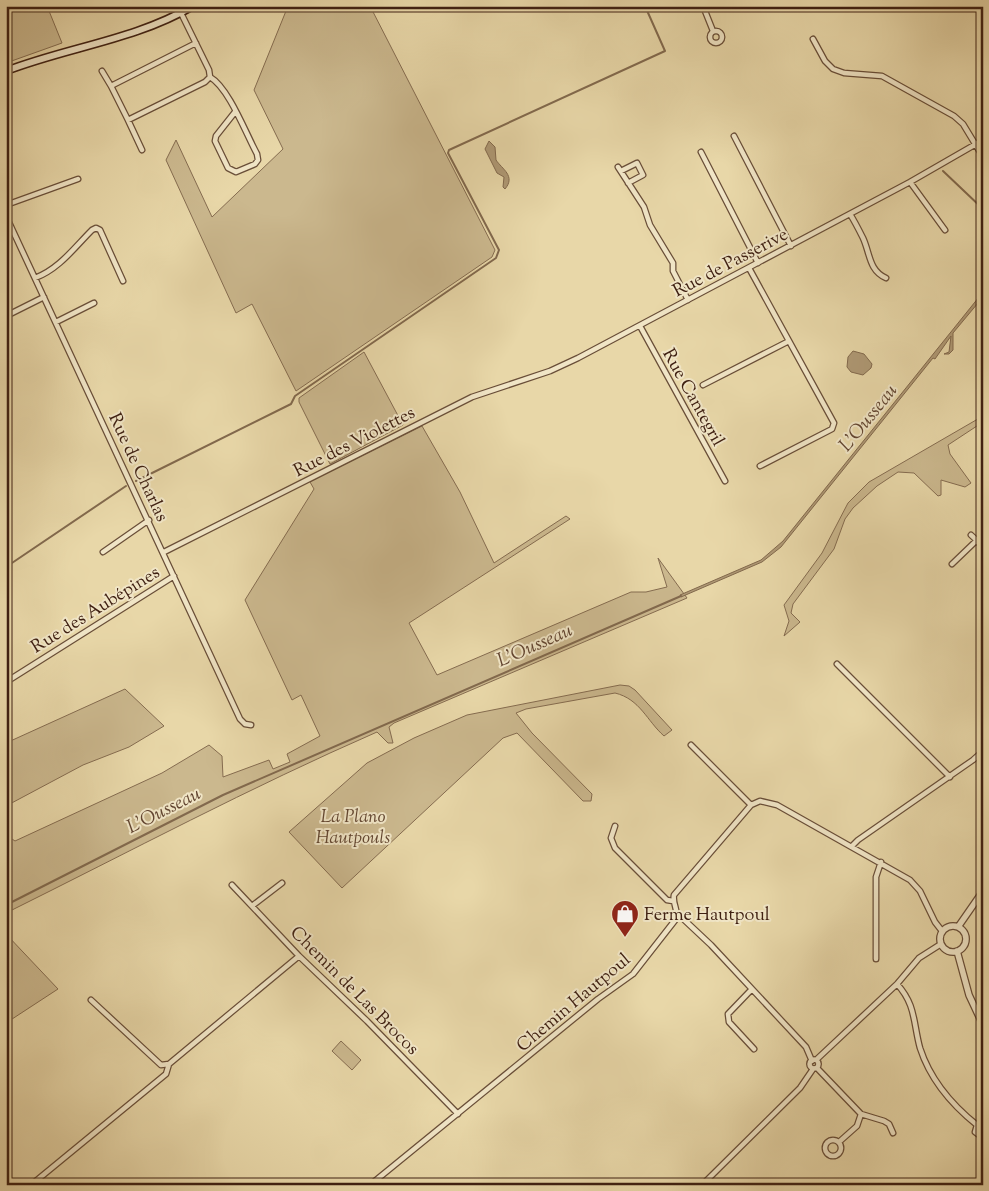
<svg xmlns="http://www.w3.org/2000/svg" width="989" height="1191" font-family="'Sorts Mill Goudy',serif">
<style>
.green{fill:#cbb88e;stroke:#856c50}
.water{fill:#af9975;stroke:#82694d}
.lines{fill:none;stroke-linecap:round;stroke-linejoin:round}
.stream{stroke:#82694d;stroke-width:2}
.minor-casing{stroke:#694e38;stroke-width:7}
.tertiary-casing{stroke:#694e38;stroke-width:8}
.secondary-casing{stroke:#3f2012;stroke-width:9}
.minor{stroke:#f0e5c6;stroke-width:4.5}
.tertiary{stroke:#f0e5c6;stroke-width:5.5}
.secondary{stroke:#f0e5c6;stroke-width:6}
.labels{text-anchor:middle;stroke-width:4;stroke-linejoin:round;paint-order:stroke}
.street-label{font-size:18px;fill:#3f2012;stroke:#f0e5c6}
.park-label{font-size:18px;font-style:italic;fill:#624631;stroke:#f0e5c6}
.poi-label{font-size:18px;fill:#3f2012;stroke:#f0e5c6;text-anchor:start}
.water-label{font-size:19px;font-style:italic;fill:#614430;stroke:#f0e5c6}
</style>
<rect width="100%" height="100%" fill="#e8d7a8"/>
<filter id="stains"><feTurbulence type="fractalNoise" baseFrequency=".004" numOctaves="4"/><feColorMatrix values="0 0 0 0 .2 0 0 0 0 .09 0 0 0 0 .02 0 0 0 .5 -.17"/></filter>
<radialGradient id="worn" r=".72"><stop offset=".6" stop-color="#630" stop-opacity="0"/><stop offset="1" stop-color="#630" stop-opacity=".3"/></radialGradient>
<!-- green -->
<path class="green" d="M6,6H47L62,43L6,63Z
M288,6H370L495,250L492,257L296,391L252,304L236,313L166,160L176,140L212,217L283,149L254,90Z
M364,352L403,425L330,464L299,402V398Z
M983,416V422L948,445L950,454L971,483L965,487L941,480V495L938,496L914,473L898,472L877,486L853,508L845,519L834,549L793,604L791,613L800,622L784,636L789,621L784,605L822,553L848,503L869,482Z
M422,426L460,492L494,563L566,516L570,519L409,623L437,675L631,592H646L667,587L658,558L687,598L394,723L389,727L393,743H388L377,732C251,787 129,852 6,913V835L15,841L162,773L209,745L222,756L223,777L269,760L273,769L290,762L287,754L320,736L301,695L292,700L245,600L314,489L310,482Z
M620,685L629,686L635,690L672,730L664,736C647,721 640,699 615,693L526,709L516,713L532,733L592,794L591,801H583L517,733L503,738L342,888L289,832L367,763L414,738L467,715Z
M125,689L164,726L129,747L83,765L6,806V743Z
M6,934L58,989L6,1023Z
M341,1041L361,1060L352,1070L332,1051Z"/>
<!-- water -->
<path class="water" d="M489,141L495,147L496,160C502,169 516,176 505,189L503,187L504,177L497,173L485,149Z
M983,292V297L953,333V350L949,354H944L949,352L951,336L935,359L933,358L781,547L762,562L681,597L680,595L761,560L783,541Z
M853,351L864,354L872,364L871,368L863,375L851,372L847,367L848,357Z"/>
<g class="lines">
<!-- stream -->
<path class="stream" d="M943,171L983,209
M136,481L291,404L295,396L496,258L499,250L448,153L449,150L665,51L645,6
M6,567L126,486
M6,905L223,795L681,596"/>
<defs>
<path id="minor" d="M703,6L713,31
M181,13L209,70L210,77L205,82L128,120L111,86L196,43
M710 37a6 6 0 1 1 12 0a6 6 0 1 1-12 0Z
M813,39L825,61L833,69L844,73L882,76L954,116L963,124L983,157
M102,71L111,86
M210,77C229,88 246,134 257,154L258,160L255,164L236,172L228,168L215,141L216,136L235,112
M128,120L142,150
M734,136L791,246
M701,152L758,263
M618,167L644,207L650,225L673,263V271L688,300
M621,171L637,163L643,175L628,183
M910,182L945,230
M6,205L78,179
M850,214C855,222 859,230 863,238C870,253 869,271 886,278
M6,216L240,719L245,724L251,725
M749,268L834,423L832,429L760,466
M35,278C59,269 74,248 92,230L96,228L100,230L123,281
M6,316L44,297
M56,322L94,303
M640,326L725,481
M703,385L789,341
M971,535L983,546
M103,552L149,520
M164,552L472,397L550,371L578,358L910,182L983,140
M952,564L977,540
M837,664L950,777
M6,682L174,576
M691,745L751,805
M615,826L611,838L615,848L667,900L673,901
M852,846L858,840L973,760L983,751
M232,885L299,956L367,1021L458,1114
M252,906L282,883
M678,914L711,945L806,1047L812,1061
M876,959V877L881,862
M897,984C916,1005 913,1022 920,1048C930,1079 952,1105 977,1125
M752,989L728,1014L729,1022L754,1049
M91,1000L161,1065L169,1064
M809.5 1064a4.5 4.5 0 1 1 9 0a4.5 4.5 0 1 1-9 0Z
M816,1060L897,984L919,958L941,944
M817,1068L861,1114L884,1121L889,1124L893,1133
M977,1125L975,1132L983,1138
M825 1148a8 8 0 1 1 16 0a8 8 0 1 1-16 0Z
M839,1142L857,1126L861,1114
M31,1185L166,1074L169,1064L299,956
M370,1185L598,999L633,974L676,919C679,910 672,904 674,895L751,805L760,801L777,805L910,880L920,891L935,922L942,931
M702,1185L800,1088L813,1069"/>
<path id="tertiary" d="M940 939a13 13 0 1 1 26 0a13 13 0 1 1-26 0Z
M958,927L983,891
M957,951L969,995L983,1025"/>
<path id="secondary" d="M6,71C68,47 135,40 193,6"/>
</defs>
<!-- minor casing -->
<use href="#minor" class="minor-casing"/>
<!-- tertiary casing -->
<use href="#tertiary" class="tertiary-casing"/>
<!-- secondary casing -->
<use href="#secondary" class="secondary-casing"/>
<!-- minor -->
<use href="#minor" class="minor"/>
<!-- tertiary -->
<use href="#tertiary" class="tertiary"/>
<!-- secondary -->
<use href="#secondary" class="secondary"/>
</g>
<!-- icons -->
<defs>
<symbol id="shop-pin" viewBox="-11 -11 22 30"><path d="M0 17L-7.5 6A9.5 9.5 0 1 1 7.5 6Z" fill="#8f2418" stroke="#f0e5c6"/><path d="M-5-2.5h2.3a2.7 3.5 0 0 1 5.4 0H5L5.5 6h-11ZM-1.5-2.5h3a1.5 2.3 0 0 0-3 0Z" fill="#fff"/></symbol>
</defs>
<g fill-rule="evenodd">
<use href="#shop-pin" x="609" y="898" width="32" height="43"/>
</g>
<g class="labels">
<!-- street labels -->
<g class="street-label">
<text transform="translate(730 262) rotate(-28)" y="6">Rue de Passerive</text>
<text transform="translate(694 397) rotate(61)" y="6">Rue Cantegril</text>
<text transform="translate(354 441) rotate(-27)" y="6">Rue des Violettes</text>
<text transform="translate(139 467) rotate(65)" y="6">Rue de Charlas</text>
<text transform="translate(95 609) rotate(-32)" y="6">Rue des Aubépines</text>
<text transform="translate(355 990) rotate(45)" y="6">Chemin de Las Brocos</text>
<text transform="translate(573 1002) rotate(-40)" y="6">Chemin Hautpoul</text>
</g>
<!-- park labels -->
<g class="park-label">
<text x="353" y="822">La Plano<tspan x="353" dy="21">Hautpouls</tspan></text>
</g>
<!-- poi labels -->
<g class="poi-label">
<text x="644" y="920">Ferme Hautpoul</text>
</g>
<!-- water labels -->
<g class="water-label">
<text transform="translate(867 417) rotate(-51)" y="7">L'Ousseau</text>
<text transform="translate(534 644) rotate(-24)" y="7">L'Ousseau</text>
<text transform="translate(163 809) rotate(-27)" y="7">L'Ousseau</text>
</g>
</g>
<!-- margin -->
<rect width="989" height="1191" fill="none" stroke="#e8d7a8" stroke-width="25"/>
<rect x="8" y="8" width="974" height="1176" fill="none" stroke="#3f2012" stroke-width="2.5"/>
<rect x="12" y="12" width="964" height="1166" fill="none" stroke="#3f2012"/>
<rect width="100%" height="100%" filter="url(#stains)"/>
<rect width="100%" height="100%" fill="url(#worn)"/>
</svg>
